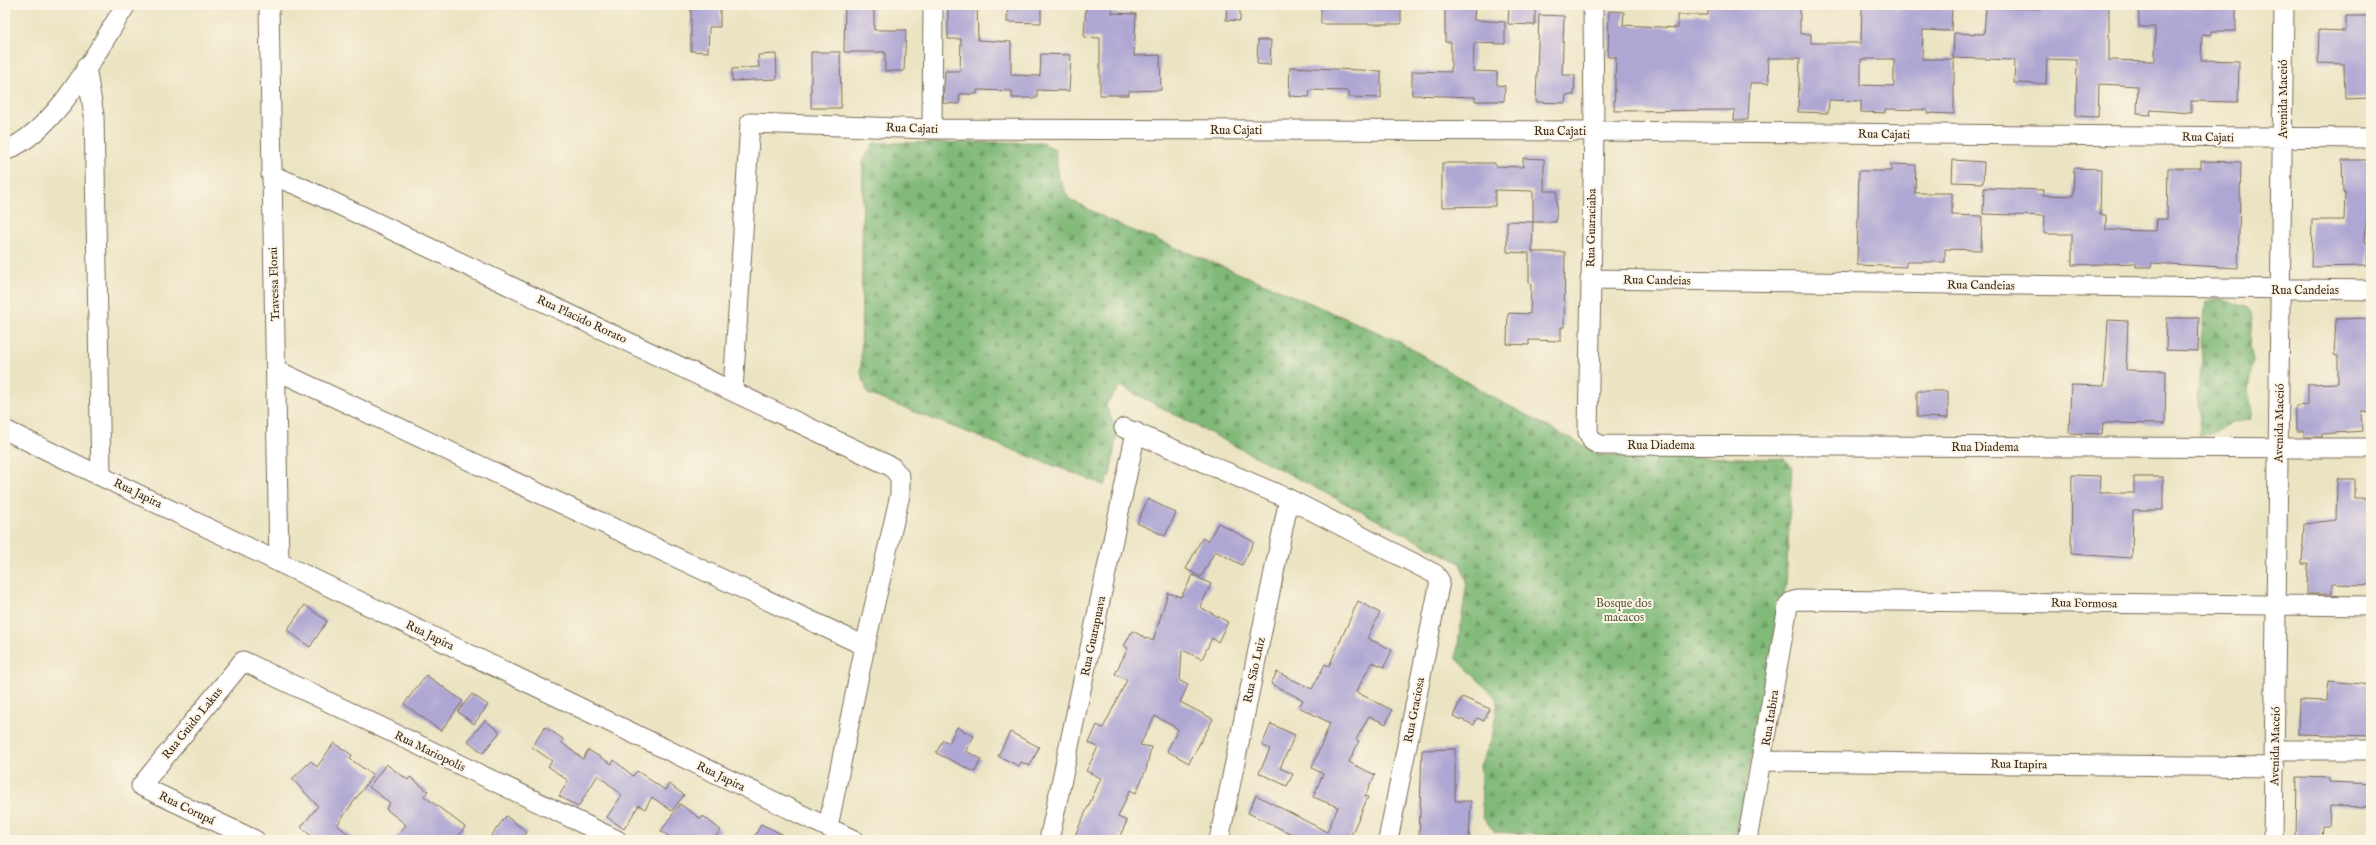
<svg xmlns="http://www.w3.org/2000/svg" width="2376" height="845" font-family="'IM FELL English',serif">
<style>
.forest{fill:url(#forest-firs);stroke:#5e724b}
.building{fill:#aea6d3;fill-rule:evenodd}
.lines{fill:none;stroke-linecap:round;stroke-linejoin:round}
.minor-casing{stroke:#796b58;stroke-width:21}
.minor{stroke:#fff;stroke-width:19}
.labels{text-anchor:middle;stroke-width:4;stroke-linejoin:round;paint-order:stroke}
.street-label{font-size:12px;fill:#3b2a1e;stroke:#fcf5e5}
.park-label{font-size:12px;fill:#54563a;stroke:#fcf5e5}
</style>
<defs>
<pattern id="forest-firs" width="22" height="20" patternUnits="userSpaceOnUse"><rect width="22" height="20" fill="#80b978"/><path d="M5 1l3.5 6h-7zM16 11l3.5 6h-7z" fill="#6a9762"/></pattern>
</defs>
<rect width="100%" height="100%" fill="#fcf5e5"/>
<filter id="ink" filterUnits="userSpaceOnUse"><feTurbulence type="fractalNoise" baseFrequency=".025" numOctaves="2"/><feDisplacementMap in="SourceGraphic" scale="8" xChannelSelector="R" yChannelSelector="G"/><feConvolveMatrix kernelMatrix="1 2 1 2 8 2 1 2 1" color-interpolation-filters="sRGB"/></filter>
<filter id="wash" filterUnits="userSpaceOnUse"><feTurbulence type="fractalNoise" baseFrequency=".012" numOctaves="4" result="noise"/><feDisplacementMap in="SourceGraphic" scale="16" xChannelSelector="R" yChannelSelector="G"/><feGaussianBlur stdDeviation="0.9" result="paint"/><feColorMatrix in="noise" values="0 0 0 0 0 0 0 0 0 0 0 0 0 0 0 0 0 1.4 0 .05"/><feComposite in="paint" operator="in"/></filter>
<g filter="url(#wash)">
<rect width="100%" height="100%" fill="#ebe4c3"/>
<!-- forest -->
<path class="forest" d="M1040,142L1055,149L1059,178L1069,199L1117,224L1285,292L1400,342L1485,393L1601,455L1784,459L1792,466L1786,584L1735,838L1730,840H1639L1495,832L1483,818L1480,766L1492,738L1498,700L1456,658L1467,581L1460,563L1120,386L1106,405L1117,434L1110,476L1104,485L868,394L861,373L863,160L874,143Z
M2220,299L2247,307L2252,312L2250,347L2253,361L2248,390L2252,412L2250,419L2229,424L2211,434L2198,435L2201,411L2197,398L2202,360L2201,339L2206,303L2213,300Z"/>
<g id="blocks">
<!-- building -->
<path class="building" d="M694,5H720V27H709L708,52L691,51V9H695Z
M845,5H874V30H906L904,71H885V52H844Z
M948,5H977L978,40L1011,42V75L1040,76L1041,54L1071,55L1069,91L1037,90V98H1012V91L977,90V94H960L959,104L943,103L945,71H960L961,39H948Z
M1008,5H1041V23L1007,22Z
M1086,5H1113L1112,13L1136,14L1134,56L1160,55L1161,90L1129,91V95H1100V38L1084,37Z
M1227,5H1240V21L1226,20Z
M1321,5H1401V24H1321Z
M1445,5H1475L1474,20L1505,22V44L1474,43L1473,71L1497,72V85L1505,86L1504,101H1475V97L1412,95V71L1451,72V42H1445Z
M1509,5H1535V25L1508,24Z
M1708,5L1800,8V34H1811V43H1861L1862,5H1894V8L1926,9V6L1952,7L1951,31L1923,30L1922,59H1954V114L1927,113V110L1885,109V113L1861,112V101L1829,100L1828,113L1798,112L1800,58H1768L1769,83H1750L1748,120H1734L1735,110L1614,111L1616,57H1608L1609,11L1624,12L1623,25L1678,28V15H1708ZM1861,59H1894V86L1861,85Z
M2041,5H2109V60L2155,61V27H2139V6L2212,7V5H2236V31H2211V35L2202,34L2201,60L2239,61L2238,102L2191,101V113L2151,110L2150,115L2137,114L2138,86L2099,84L2098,117L2076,116L2077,60L2047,59L2046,84L2014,83L2015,60L1953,58L1954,33L1984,34L1986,7L2041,9Z
M1539,15L1564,16L1562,75H1575L1574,95H1566L1565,103L1536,102Z
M2346,16H2369L2371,98L2345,99L2344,64L2318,63L2319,30L2346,31Z
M1258,40H1271L1270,65L1257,64Z
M811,52H840L841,108H811Z
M776,54L777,79L732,81V69L759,67L758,55Z
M1290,67L1381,71V98L1349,97V91L1310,90L1309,97L1289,96Z
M1523,158L1544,159V191H1557L1556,222H1533V191L1495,190V206L1442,207V163H1495V166L1523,167Z
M1953,160L1984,162L1983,183L1952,182Z
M2342,160H2371V192H2368L2365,242H2368L2367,266L2311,267L2312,220H2344L2345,192H2343Z
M2201,161L2241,162L2238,268L2152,263L2151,267H2136V263L2072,265V234H2044L2045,216L1983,214L1984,188L2043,190V195L2073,196L2074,168L2101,169L2100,215H2106V230L2156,231L2157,219H2167L2168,168H2201Z
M1891,164L1916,165L1915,193H1952V215L1982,216L1981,250L1945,249V262H1906V267L1857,265L1859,171H1891Z
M1507,221L1533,222L1532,252H1565L1564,327H1561V341L1529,340V345L1507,344L1508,313L1530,314L1531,284H1529V253L1507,252Z
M2167,318H2199L2198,351L2166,350Z
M2371,318V412L2361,411L2362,431L2322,434V437H2304V431H2296V406L2308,405V384L2338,383V356L2334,355L2336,319Z
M2108,320L2128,321L2126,370L2166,371L2165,424L2103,423L2102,434L2069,433L2071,385L2104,386Z
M1917,391H1948V418L1917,417Z
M2072,475L2101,476L2100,493H2134V477H2163V510H2133L2132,558L2071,554Z
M2337,479H2355V498H2371V585L2332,584V594H2307L2308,564H2302L2304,524L2336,520Z
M1148,499L1176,513L1165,536L1137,523Z
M1218,523L1254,542L1242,565L1215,551L1201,577L1186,569L1202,538L1208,541Z
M1193,575L1211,584L1200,607L1228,622L1218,642L1212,638L1202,659L1182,650L1180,681L1188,685L1180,702L1213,719L1189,763L1167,751L1178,729L1155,716L1140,745L1151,747L1146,770L1136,793L1130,790L1118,817L1127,821L1118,840H1073L1101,778L1086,771L1098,747L1089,743L1097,725L1103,728L1127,680L1115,674L1128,648L1124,646L1132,631L1153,641L1168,593L1181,597Z
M1358,601L1380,613L1367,638L1392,650L1384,667L1372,662L1356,692L1392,710L1386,724L1369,716L1356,740L1359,741L1349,762L1375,775L1365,796L1368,797L1349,840H1304L1248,813L1256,795L1327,832L1338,807L1313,797L1323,774L1312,768L1330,723L1299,707L1303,700L1271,684L1277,672L1312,689L1325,664L1329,666Z
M305,605L327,621L310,647L287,630Z
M426,675L463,701L441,731L404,704Z
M2329,681L2371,685V736L2298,734L2299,700L2327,701Z
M472,694L488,705L474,724L458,712Z
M1462,697L1490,709L1484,721L1477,718L1474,725L1453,716Z
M485,720L500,732L483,753L468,741Z
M1271,724L1295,735L1280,768L1293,774L1287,786L1259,773L1270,749L1262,745Z
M545,727L563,739L561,742L583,759L588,750L612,764L614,760L633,776L637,771L665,790L669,784L684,795L672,811L652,797L645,809L639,805L624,829L607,817L622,795L598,775L578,807L559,796L568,781L548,766L552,761L532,747Z
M957,727L974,736L966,751L981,759L975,772L936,753L943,740L949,743Z
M1010,732L1039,747L1030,766L1021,762L1019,766L998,756Z
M334,743L352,755L350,759L373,775L337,825L356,840H316L301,827L318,806L292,779L311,761L317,767Z
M1455,749V801H1471L1469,840H1419L1422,750Z
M386,764L408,780L410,777L428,791L424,796L465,827L456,840H394L406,825L386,809L390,803L369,787Z
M2297,777L2330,778V782L2370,784L2369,807L2330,806L2329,825H2322L2321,840H2296Z
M680,804L701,819L703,816L721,830L713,840H674L661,831Z
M506,816L527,832L521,840H488Z
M761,824L794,840H753Z"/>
</g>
</g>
<g filter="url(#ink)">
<use href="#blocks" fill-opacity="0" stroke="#796b58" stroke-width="1"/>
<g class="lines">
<defs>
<path id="minor" d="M269,5L279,563
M1593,5L1594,131L1588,432L1592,441L1600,445L2371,448
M86,67L94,115L101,475
M932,129L933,5
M5,151C59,128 95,53 126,5
M271,175L299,186L892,467L900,477V495L865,646L828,827
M1590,279L2371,290
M276,370L865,646
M733,390L750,123L932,129L1594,131L2371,138
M1124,428L1289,499L1435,574L1440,581L1388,840
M5,430L854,840
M2275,750H2371
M1763,761L2275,767
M255,840L141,786L243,661L617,840
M1049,840L1136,432
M1219,840L1289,499
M1747,840L1788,606L1791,602L1797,600L2371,606
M2273,840L2284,5"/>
</defs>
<!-- minor casing -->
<use href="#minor" class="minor-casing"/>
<!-- minor -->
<use href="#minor" class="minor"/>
</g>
</g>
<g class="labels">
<!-- street labels -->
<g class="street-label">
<text transform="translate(2283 99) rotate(-90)" y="4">Avenida Maceió</text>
<text transform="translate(912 128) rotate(2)" y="4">Rua Cajati</text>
<text x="1236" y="134">Rua Cajati</text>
<text x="1560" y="135">Rua Cajati</text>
<text transform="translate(1884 134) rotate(1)" y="4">Rua Cajati</text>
<text transform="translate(2208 137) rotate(1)" y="4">Rua Cajati</text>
<text transform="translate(1591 228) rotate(-89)" y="4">Rua Guaraciaba</text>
<text transform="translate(1657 280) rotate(1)" y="4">Rua Candeias</text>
<text transform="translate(274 284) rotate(-92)" y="4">Travessa Florai</text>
<text transform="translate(1981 285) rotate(1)" y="4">Rua Candeias</text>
<text x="2305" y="294">Rua Candeias</text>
<text transform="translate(582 319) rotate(25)" y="4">Rua Placido Rorato</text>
<text transform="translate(2279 423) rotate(-89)" y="4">Avenida Maceió</text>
<text x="1661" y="449">Rua Diadema</text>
<text x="1985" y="451">Rua Diadema</text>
<text transform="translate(138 493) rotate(26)" y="4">Rua Japira</text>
<text transform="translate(2084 603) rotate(1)" y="4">Rua Formosa</text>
<text transform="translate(430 635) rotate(26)" y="4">Rua Japira</text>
<text transform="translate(1093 636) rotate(-78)" y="4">Rua Guarapuava</text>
<text transform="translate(1254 670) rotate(-78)" y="4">Rua São Luiz</text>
<text transform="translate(1414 710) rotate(-79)" y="4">Rua Graciosa</text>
<text transform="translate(1770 718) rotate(-81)" y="4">Rua Itabira</text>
<text transform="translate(192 723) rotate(-51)" y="4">Rua Guido Lakus</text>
<text transform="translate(2275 746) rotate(-89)" y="4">Avenida Maceió</text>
<text transform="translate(430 751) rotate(26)" y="4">Rua Mariopolis</text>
<text transform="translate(2019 764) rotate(1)" y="4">Rua Itapira</text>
<text transform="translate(721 776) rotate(26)" y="4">Rua Japira</text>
<text transform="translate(187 808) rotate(26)" y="4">Rua Corupá</text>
</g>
<!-- park labels -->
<g class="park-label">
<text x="1624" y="607">Bosque dos<tspan x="1624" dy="14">macacos</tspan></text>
</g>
</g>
<!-- margin -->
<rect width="2376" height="845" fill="none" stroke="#fcf5e5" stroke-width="20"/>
</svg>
